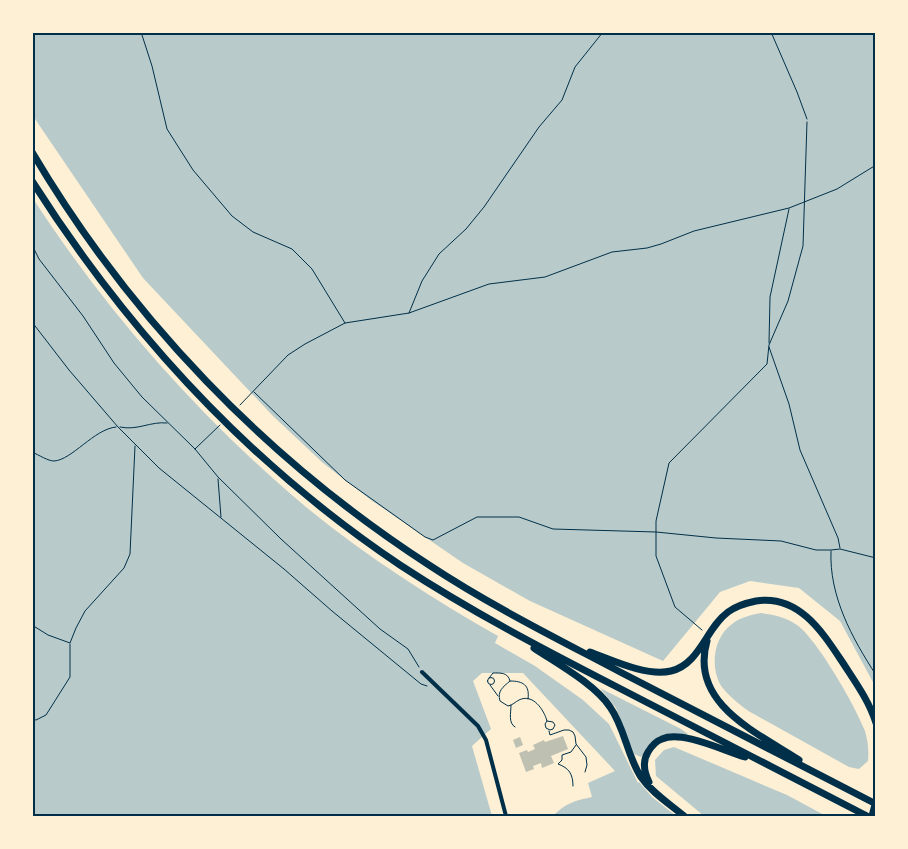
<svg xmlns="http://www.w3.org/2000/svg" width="908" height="849" font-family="'Noto Sans',sans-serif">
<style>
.green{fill:#b9caca}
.building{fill:#bec0b2}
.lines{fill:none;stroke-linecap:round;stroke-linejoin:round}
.path{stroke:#003049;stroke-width:1}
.minor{stroke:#003049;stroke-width:4}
.motorway{stroke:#003049;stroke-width:7}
.neatline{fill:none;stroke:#003049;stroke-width:2}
</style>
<rect width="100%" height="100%" fill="#fdf0d5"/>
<!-- green -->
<path class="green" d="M32,33H875V686L840,621L799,588L750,581L720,592L663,661L530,601L463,563L371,500L323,463L273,416L143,278L33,116Z
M32,197C108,314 200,418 306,507C366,556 431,598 498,636L495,643L535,666L583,700L609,724L638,783L639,782L652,797L676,816H553C566,803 574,801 592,797L588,783L615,771L523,673H482L473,681L491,729L472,746L492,816H33Z
M761,613C775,615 786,617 797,625C817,639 856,707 865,731C868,741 869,751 868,761L859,769L849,767L752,713C743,708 725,693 720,684C710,665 714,637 732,624C741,617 751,615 761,613Z
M600,688L681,729L688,734L686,735C670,734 658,732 648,746C645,750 644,754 641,757L634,754L616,708Z
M674,747L787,795L826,816H704L656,776L655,760L664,750Z"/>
<!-- building -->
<path class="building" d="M563,736L568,749L551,756L554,763L542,768L541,763L533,766L534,769L526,772L519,753L527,750L528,752L535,749L533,745L544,740L545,742Z
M520,737L523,745L516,748L513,740Z"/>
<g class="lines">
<!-- path -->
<path class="path" d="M141,32L152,66L167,129L193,170L232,216L253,232L292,249L312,269L345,323
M771,32L797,92L807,119
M32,245L39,259L83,316L114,363L142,397L195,449L218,477L281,539L380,629L408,649L419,667
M409,313L422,281L439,254L466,229L484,207L539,127L562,100L575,67L603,32
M32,322L69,370L118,427L159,468L284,569L332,611L421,684L427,686
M769,343L770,297L789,209
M769,347L789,404L800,450L838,538L840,548
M254,392L345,480L425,537L433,540L477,517H519L553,529L656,532L716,538L781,541L816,550H831L840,549L876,558
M240,405L288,355L305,344L345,323L409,313L489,284L545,277L612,252L647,248L661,244L694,231L789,208L837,189L876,165
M120,427C137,431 151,421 167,423
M195,449L220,425
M32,452C39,455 48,461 54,461C72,460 94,429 116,427
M218,479L221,517
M831,551C829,596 852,638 876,675
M32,625L48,635L70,643L76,628L85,611L124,568L130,554L135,446
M702,630L675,607L656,556V521L669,463L767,364L769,345L788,301L803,246L807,122
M487.5 681a3.5 3.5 0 1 1 7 0a3.5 3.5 0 1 1-7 0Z
M489,678L493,673C500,673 508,672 510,681
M490,685L498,696
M528,699C530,685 523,681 510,681C503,687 497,691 500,701L508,706C513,705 515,702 519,700C533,693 544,710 547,721L545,724L546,728L550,730L553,729L555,725L553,722L547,721
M511,705C511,713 508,723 515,727
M32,719L36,720L46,715L70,677V644
M549,731L550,735L564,730H569L573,732L575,736L576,744L586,757L587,765L585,772
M573,786C573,774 569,768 558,764L562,760V755L571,752L576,745"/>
<!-- minor -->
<path class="minor" d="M422,672L478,726L486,740L506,816"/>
<!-- motorway -->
<path class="motorway" d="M32,152C130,318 267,460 429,565C491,606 558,639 624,674C708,717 792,760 876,804
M32,181C128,332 251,465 400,565C470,611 545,650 619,688C702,731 784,773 867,816
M707,641C689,703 756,732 799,760
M534,648C556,663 595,684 610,707C625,728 627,756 641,777C652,793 670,804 684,816
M590,652C612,660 647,677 671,671C700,664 706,628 728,612C736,606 746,603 756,601C799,594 823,633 843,663C856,683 869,701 876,723
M649,782C644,772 642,762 648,752C651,747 656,741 662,739C682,730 724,751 745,757
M872,816L876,801"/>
</g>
<!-- border -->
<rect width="908" height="849" fill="none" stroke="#fdf0d5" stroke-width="68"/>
<rect x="34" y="34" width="840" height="781" class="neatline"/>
</svg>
